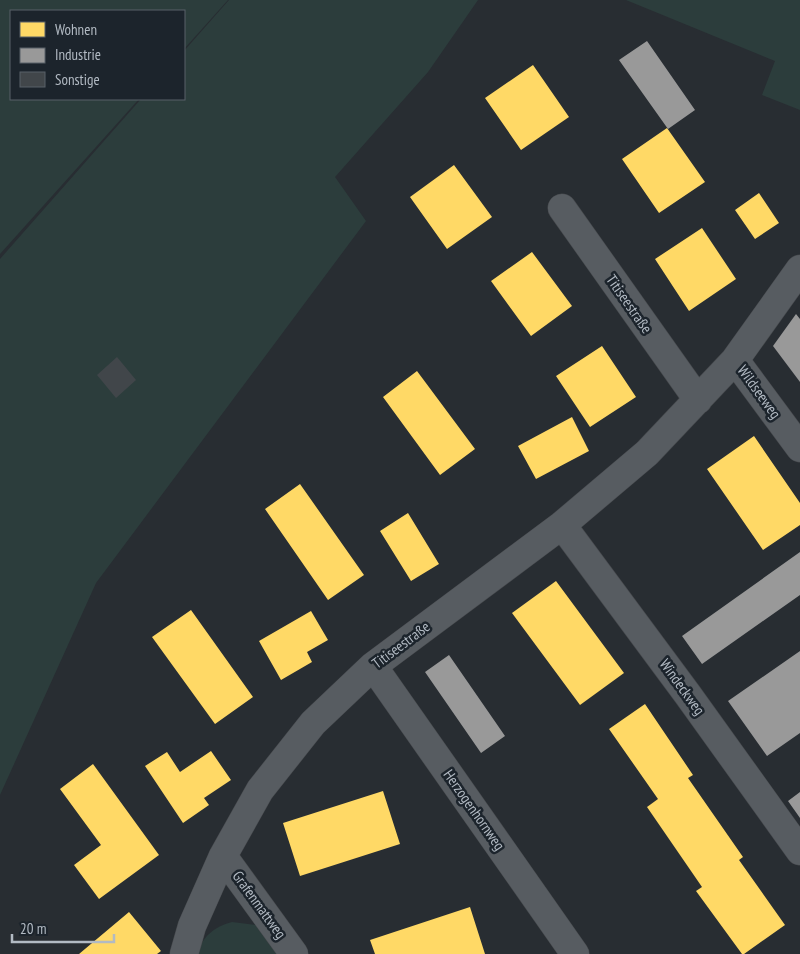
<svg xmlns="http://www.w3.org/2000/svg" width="800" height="954" font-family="'PT Sans Narrow',sans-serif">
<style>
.green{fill:#2c3d3c}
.homes{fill:#ffd966}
.industry{fill:#999}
.building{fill:#41464a}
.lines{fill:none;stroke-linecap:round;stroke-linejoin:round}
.minor-casing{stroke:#46494d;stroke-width:29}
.minor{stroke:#575c61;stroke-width:28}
.labels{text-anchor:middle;stroke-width:5;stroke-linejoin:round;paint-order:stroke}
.street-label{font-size:15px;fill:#b2bac3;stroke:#1c242c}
</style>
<rect width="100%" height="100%" fill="#282d32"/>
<!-- green -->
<path class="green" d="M0,0H228L184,49V11H11V99H139L0,254Z
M229,0H478L428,72L335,177L366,221L96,583L0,795V259L141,99H184V51Z
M626,0H800V110L762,95L775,61Z
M232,922L256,925L278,954H197C203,936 214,927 232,922Z"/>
<!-- homes -->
<path class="homes" d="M533,65L569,117L521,150L485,98Z
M667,128L705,182L659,213L622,159Z
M454,165L492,217L447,249L410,197Z
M759,193L779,223L755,239L735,210Z
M702,228L736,279L689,311L655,259Z
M532,252L572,306L531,336L491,281Z
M602,346L636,397L590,427L556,376Z
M417,371L475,449L440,475L383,397Z
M572,417L589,451L536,479L518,446Z
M754,436L800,503V525L763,550L707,469Z
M300,484L364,575L328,600L265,509Z
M408,513L439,564L411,581L380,531Z
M556,581L624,673L580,705L512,613Z
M191,610L253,697L215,724L152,637Z
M311,611L328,640L307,652L312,662L281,680L259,641Z
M645,704L693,775L688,778L743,857L739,860L785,925L744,954H742L696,891L702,887L647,807L658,799L609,729Z
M211,751L231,780L204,798L209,805L183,823L145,766L167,752L180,772Z
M93,764L159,855L99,899L74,865L101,845L60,789Z
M383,791L400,844L300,876L283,823Z
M470,907L485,954H375L370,940Z
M129,912L161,951L157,954H79Z"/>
<!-- industry -->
<path class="industry" d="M647,41L695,110L668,129L619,60Z
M796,314L800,319V382L773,346Z
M800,552V595L702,664L682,636Z
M800,651V733L767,756L728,701Z
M449,655L505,736L481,753L425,672Z
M800,792V818L788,801Z"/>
<!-- building -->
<path class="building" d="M117,357L136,380L116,398L97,375Z"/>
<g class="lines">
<defs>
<path id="minor" d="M562,208L698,400
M735,360L800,448
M562,525L688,695L800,851
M373,666L575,954
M223,856L294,954
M184,954L192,926L223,856L260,790L313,723L373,666L562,525L647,453L735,360L800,269"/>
</defs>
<!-- minor casing -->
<use href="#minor" class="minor-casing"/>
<!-- minor -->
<use href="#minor" class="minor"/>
</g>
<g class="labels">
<!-- street labels -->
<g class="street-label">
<text transform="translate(629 304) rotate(55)" y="5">Titiseestraße</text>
<text transform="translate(759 392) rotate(54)" y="5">Wildseeweg</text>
<text transform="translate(401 645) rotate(-37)" y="5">Titiseestraße</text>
<text transform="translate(682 687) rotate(54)" y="5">Windeckweg</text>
<text transform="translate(474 810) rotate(55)" y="5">Herzogenhornweg</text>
<text transform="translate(259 905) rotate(54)" y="5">Grafenmattweg</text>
</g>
</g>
<!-- legend -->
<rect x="10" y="10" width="175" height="90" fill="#1c242c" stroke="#586068"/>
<rect x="20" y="22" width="25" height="15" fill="#ffd966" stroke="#586068"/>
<text x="55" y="35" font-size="15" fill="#b2bac3">Wohnen</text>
<rect x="20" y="48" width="25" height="15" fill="#999999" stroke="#586068"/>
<text x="55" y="60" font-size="15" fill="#b2bac3">Industrie</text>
<rect x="20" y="72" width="25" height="15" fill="#41464a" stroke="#586068"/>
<text x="55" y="85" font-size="15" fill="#b2bac3">Sonstige</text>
<!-- scale -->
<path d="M12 934v8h102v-8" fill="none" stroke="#b2bac3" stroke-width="2.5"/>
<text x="20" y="934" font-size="15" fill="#b2bac3" stroke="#1c242c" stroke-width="4" paint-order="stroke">20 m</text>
</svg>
